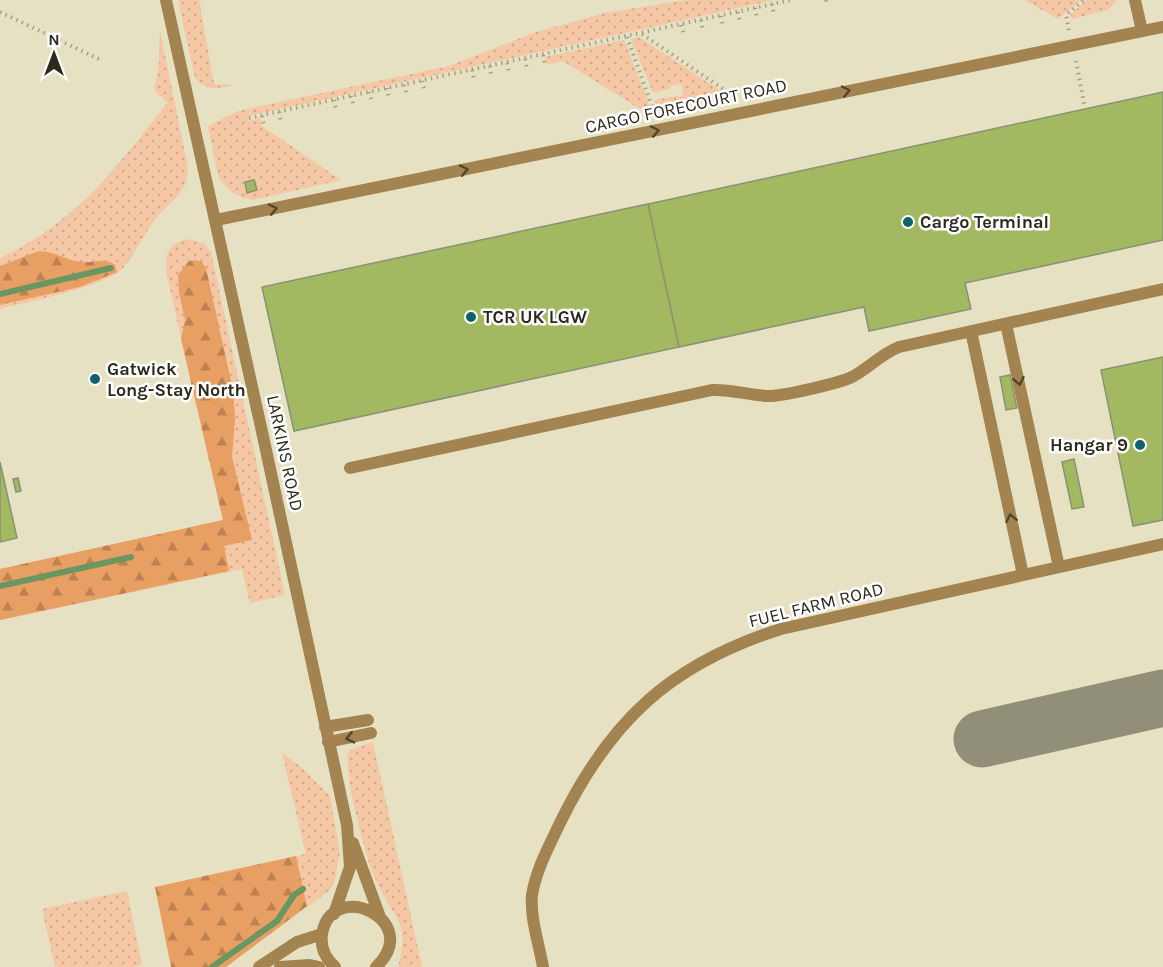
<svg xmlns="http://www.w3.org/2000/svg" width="1163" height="967" font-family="Karla,sans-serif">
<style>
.grass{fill:url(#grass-dots)}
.forest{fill:url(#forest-firs)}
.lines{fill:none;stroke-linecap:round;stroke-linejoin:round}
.stream{stroke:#6a9662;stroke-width:6}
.taxiway{stroke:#928f78;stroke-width:57}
.building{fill:#a2b962;stroke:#899276;stroke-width:1.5}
.path{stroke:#a5a188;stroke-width:4;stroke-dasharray:1.5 4.5;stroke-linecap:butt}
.service{stroke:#a38450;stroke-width:12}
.oneway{stroke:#50452d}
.poi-dot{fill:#116168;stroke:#fff;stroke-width:2}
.labels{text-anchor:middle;stroke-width:5;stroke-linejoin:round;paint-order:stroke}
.street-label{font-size:18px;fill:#2c2a1e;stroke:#fff}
.poi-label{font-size:18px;font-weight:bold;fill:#2c2a1e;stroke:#fff;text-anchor:start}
</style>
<defs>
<pattern id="grass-dots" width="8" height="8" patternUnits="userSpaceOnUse" patternTransform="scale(1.5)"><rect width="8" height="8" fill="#f5c7a4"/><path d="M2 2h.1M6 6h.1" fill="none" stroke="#d2ab8d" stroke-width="1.8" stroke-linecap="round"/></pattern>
<pattern id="forest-firs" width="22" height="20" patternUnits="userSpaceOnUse" patternTransform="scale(1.5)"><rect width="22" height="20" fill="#e89f63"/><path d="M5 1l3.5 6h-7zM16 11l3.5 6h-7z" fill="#bc8251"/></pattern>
</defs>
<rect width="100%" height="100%" fill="#e6e1c2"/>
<!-- grass -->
<path class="grass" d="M178,0H199L214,84L234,85C218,89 206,91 195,78Z
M686,0H774L248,116L249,121L260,118L262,126L341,180L262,198L253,200L244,198L233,193L219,179L208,126L238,111L449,66L536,32L605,13Z
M1025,0H1081L1058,19Z
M1087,0H1117L1108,10L1072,19L1071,14Z
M160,30L188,168C187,195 173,198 158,216C144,232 136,254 122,269C105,287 26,302 0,309V258C79,220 115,169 168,102L154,91L159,64Z
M639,37L730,97L661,110L660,106L656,107L654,100L683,95L681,84L670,86V89L653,93L631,39Z
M624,40L650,107L640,109L563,61L547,64L545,57Z
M187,239L204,243L211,252L285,595L250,603L242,569L0,620V569L223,520L167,276C165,255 166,245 187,239Z
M373,742L422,967H398C402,952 404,940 400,924C392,908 381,893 374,876C365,854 342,770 349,750Z
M282,753L301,767L330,796L340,853L335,880L330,890L226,967H172L155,887L306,854Z
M127,891L142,965L134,967H55L42,909Z"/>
<!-- forest -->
<path class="forest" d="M39,251C55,251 67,261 82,262C94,263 106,257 115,265L117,272L80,287L0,305V266Z
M194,260L202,262L206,268L233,390L235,418L232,457L252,540L224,546L229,571L0,620V569L223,520L181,339L185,320L179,292L178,275L188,262Z
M296,856L307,906L226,967H171L155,887Z"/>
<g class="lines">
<!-- stream -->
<path class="stream" d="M0,294L111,268
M0,586L131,557
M212,967L277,921L294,895L303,889"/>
<!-- taxiway -->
<path class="taxiway" d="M982,739L1163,698"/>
</g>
<!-- building -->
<path class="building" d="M1163,92V240L965,283L971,309L869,331L864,307L679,347L648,204Z
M254,180L257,190L247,193L245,182Z
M648,204L679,347L294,431L262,287Z
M1163,357V520L1133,526L1101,370Z
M1010,375L1017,408L1006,410L1000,377Z
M1074,459L1084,507L1072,509L1062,462Z
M0,462L17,538L0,542Z
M18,478L21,491L16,492L13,479Z"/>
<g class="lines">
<!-- path -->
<path class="path" d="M826,0L827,3
M772,4L774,15
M755,8L757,19
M0,12L101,60
M738,12L740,23
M721,16L723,26
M701,20L703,31
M681,25L684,35
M1069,30L1066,15L1084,0
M642,34L735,97
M627,37L655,115
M543,55L545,65
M525,59L527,69
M1076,61L1085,109
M507,63L509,73
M490,66L491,76
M472,70L474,80
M422,81L425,91
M404,85L407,95
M387,88L389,99
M369,92L372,102
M351,96L354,106
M334,100L336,110
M279,112L281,122
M262,116L264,126
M249,118L791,0"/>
<!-- service -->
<path class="service" d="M166,0L261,427L347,825L350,867L334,914
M1135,0L1142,31
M216,220L1163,27
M1006,324L1059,567
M971,331L1023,575
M350,468L712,390C730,389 748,395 767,396C781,397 839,383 852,377C869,368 881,354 899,347L1163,289
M325,727L368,720
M328,742L371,733
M353,843L380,917
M259,967L297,942L322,934
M280,967L310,965L319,967
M335,967C325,958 320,948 322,934C332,877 425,921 376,967
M543,967C539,944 530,918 532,895C536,870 549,846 560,823C610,720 671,664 781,629L1163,544"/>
</g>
<!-- one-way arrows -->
<defs><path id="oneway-chevron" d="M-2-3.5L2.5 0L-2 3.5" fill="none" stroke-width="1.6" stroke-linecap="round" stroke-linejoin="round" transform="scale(1.5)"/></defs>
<g class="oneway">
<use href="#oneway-chevron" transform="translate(846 91) rotate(-12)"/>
<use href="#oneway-chevron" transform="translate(655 131) rotate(-12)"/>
<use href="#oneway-chevron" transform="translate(464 170) rotate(-12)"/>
<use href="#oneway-chevron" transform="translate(273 209) rotate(-12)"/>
<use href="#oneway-chevron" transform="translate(1019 381) rotate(78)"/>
<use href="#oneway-chevron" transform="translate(1011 518) rotate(-102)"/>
<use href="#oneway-chevron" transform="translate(350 738) rotate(167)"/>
</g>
<!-- markers -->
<g class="poi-dot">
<circle cx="908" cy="222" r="6"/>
<circle cx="471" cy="317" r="6"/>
<circle cx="95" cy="379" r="6"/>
<circle cx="1140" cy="445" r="6"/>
</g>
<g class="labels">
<!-- street labels -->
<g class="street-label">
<text transform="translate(686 106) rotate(-12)" y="6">CARGO FORECOURT ROAD</text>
<text transform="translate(285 453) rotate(78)" y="6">LARKINS ROAD</text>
<text transform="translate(816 605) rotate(-14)" y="6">FUEL FARM ROAD</text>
</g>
<!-- poi labels -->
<g class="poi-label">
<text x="920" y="228">Cargo Terminal</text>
<text x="483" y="323">TCR UK LGW</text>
<text x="107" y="375">Gatwick<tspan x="107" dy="21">Long-Stay North</tspan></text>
<text x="1128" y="451" text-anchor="end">Hangar 9</text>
</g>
</g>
<!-- north arrow -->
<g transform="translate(54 54)" stroke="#ffffff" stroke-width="4.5" paint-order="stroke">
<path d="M0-4.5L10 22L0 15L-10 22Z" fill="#2c2a1e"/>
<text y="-9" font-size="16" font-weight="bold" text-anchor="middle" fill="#2c2a1e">N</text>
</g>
</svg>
